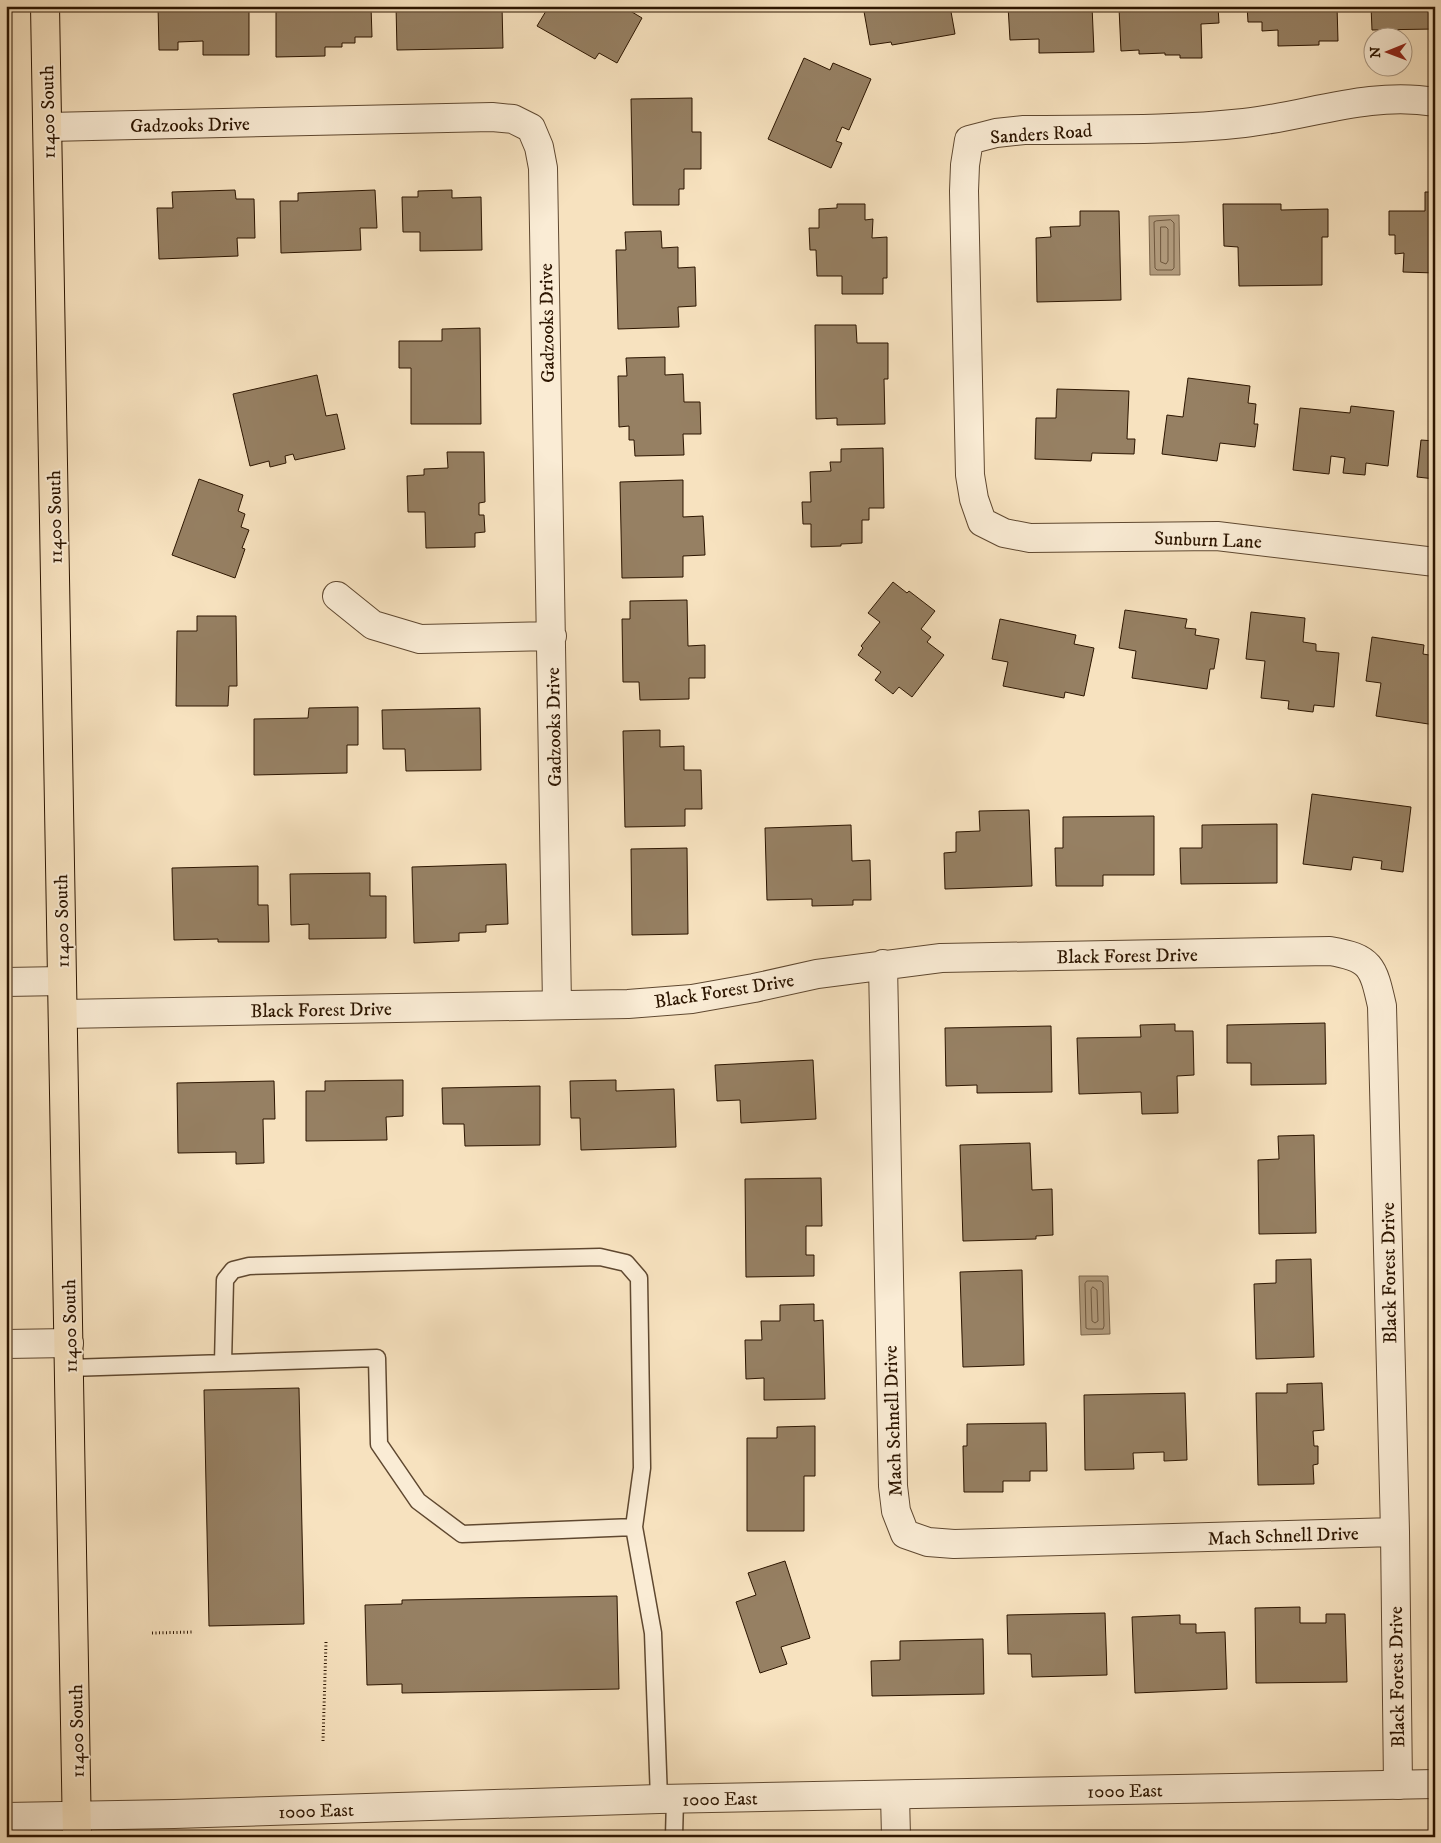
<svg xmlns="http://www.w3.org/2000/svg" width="1441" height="1843" font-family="'IM FELL DW Pica',serif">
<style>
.water{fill:#b29c7e;stroke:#7c664c}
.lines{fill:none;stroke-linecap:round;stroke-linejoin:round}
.shore{stroke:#6f583f;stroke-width:1}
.building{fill:#968063;stroke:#2c1500}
.service-casing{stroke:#5f4830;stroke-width:19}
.minor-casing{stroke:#5f4830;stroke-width:30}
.tertiary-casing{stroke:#5f4830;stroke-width:30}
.primary-casing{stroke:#2c1500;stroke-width:30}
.path{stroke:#2c1500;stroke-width:3;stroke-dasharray:1 2.5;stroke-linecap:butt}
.service{stroke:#faecd5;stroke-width:16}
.minor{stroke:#faecd5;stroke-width:28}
.tertiary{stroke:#faecd5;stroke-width:28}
.primary{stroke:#f7e2bf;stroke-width:28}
.labels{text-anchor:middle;stroke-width:4;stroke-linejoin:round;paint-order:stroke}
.street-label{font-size:19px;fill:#2c1500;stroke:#faecd5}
</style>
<rect width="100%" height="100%" fill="#f7e2bf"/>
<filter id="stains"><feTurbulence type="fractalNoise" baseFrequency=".004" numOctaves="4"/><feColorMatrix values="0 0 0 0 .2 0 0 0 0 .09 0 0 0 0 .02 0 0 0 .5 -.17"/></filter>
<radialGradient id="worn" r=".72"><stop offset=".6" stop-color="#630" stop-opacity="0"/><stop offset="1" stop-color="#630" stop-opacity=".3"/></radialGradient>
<!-- water -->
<path class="water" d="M1179,215L1180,275H1150L1149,216Z
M1079,1276H1108L1110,1334L1081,1335Z"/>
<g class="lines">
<!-- shore -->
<path class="shore" d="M1171,220L1174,223V268L1172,270H1157L1155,268L1154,222L1156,221Z
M1161,227H1166L1168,229V261L1166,264L1161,262Z
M1087,1281H1101L1103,1283L1104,1326L1103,1329H1088L1086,1328L1085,1284Z
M1093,1287L1097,1290L1098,1321L1095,1323L1092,1321L1091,1290Z"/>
</g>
<!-- building -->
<path class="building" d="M158,6H249V55H203V41L178,42V50H159Z
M276,6H371L372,37H355V43H342V47H325V56L276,57Z
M396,6H502L503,48L397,50Z
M549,6H622L642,18L617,63L599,53L595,59L537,26Z
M863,6H950L955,34L892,45L891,42L870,45Z
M1008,6H1092L1094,52L1039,53V39L1010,40Z
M1125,6H1218L1219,23L1201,24L1202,58H1180V55H1165V53L1139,54V50L1121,51L1119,8Z
M1247,6H1337L1338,41H1319V45L1278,46V30L1262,31V22H1248Z
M1371,6H1435V29L1372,30Z
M804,58L830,70L833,63L871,79L849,130L842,127L836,141L842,143L831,168L768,139Z
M692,98V132H701V169H684V189H679V205H633L631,99Z
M235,190L236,199H254L255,238H237L238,256L159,259L157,208H173L172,192Z
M375,190L377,228H360L361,250L281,253L280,201H298V193Z
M452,190V198L481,197L482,250L420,251V232H403L402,197H418V191Z
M1425,192H1435V273L1403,272L1404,253L1395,254V235H1389V211H1425Z
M837,204H865V220L873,219L872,238L887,237V278H883V294H842V276H817L816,250H810L809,228H819V209L837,208Z
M1223,204H1281V210L1328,209V237H1322V285L1239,286L1238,247L1224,246Z
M1080,211H1119L1121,300L1037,302L1036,238L1051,237L1050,227L1080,226Z
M661,231L662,248L678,247V268L695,267L696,306L678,307L679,327L618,329L616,250H626L625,232Z
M815,325H856L857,343H888V379H884L885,424L837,425V418L816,419Z
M480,328L481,424H411V368H399V341H442V329Z
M665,357V375L683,374L684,402H700L701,434H683L684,455L635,456L634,440H629V426L619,427L618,376H627L626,358Z
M317,375L326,416L337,414L345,449L295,460L293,454L285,456L286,463L270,467L269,461L250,466L233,394Z
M1188,378L1250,386L1248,403L1256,404L1254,424H1258L1255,447L1220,443L1217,461L1162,454L1167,415L1183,417Z
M1057,389L1129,391L1127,439H1135L1134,454L1092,453L1091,461L1035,459L1036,418H1056Z
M1351,406L1394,411L1388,466L1366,463L1365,475L1343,473L1345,458L1331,456L1329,474L1293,470L1300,408L1350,413Z
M1421,440L1435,441V479L1417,477Z
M883,448L884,508H869V520H862V543L841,544V546L811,547V524H803L802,502H811L810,472L831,471L830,462H841V449Z
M447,452H484L485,502L479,503V515H484L485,532L475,533V547L426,548L425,512H408L407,476L424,475V469L448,468Z
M199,479L243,495L238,511L245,514L241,527L249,530L242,548L245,549L235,578L172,555Z
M683,480V517L703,516L705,555L683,556V577L622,578L620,482Z
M893,582L907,593L909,591L935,611L921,629L931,637L927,642L944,655L912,697L899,687L893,694L875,680L881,672L858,655L863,648L861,646L880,622L868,613Z
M687,600L688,646L705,645V678H689V699L640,700L639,682H623L622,619H630V601Z
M1125,610L1187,619L1185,628L1196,629L1195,635L1219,639L1214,669H1210L1207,689L1132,678L1136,651L1119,648Z
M1251,612L1305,618L1303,642L1316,644V651L1339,653L1334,707L1314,705L1313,712L1288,709L1289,701L1261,698L1265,661L1246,659Z
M197,616H236L237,686H229L228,706H176L177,631H197Z
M1000,619L1076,635L1074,644L1094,648L1084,696L1065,692L1064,698L1003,686L1008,662L992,659Z
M1372,637L1424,645L1423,654L1435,656V725L1376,716L1381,683L1366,681Z
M358,707V745H347V773L254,775V719L308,718L309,708Z
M480,708L481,770L406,771L405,749H383L382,710Z
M660,730V747L684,746V770H701L702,809H685V826L625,827L623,731Z
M1312,794L1411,807L1403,872L1381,869L1382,861L1353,857L1351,870L1303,864Z
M1029,810L1032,886L945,889L944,853L956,852V832L980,831L979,811Z
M1154,816V875H1103V886H1056L1055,848H1063V817Z
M1277,824V883L1181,884L1180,848H1202V825Z
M851,825L852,861L870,860L871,900H853V905L812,906V899L767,900L765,828Z
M687,848L688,934L632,935L631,849Z
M506,864L508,924L486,925V932L459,933V941L414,943L412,867Z
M258,866V905H268L269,942H218V939L174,940L172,868Z
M370,873V896H386V938L309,939V924L291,925L290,874Z
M1325,1023L1326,1084L1251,1085V1063H1227V1025Z
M1175,1024V1031H1193L1194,1075L1177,1076L1178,1113L1142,1114L1141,1092L1079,1094L1077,1038L1141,1037L1140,1025Z
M1051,1026L1052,1092L977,1093V1085L946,1086L945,1028Z
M813,1060L816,1119L741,1123L740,1100L717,1101L715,1065Z
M403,1080V1116L386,1117L387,1140L306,1141V1091H325V1081Z
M616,1080V1091L674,1089L676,1147L581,1150L580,1118H571L570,1081Z
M274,1081L275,1119H263L264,1163L236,1164V1152L178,1153L177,1083Z
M540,1086V1145L465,1146L464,1124H443L442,1088Z
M1314,1135L1316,1233L1259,1234L1258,1160L1279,1159L1278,1136Z
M1030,1143L1032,1190L1052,1189L1053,1235L1036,1236V1239L963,1241L960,1145Z
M821,1178L822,1226H806V1255H814V1276L746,1277L745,1179Z
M1311,1259L1314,1357L1256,1359L1254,1284L1276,1283V1260Z
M1022,1270L1024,1365L963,1367L960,1272Z
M814,1304V1321L823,1320L825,1399L764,1400V1378L746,1379L745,1340H762L761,1321H780V1305Z
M1322,1383L1324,1430L1313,1431L1314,1446H1318V1464L1313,1465L1314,1484L1258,1485L1256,1393H1287V1384Z
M299,1388L304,1624L209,1626L204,1390Z
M1185,1393L1187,1460L1164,1461V1452L1133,1453L1134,1469L1085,1470L1084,1395Z
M1046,1423L1047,1471H1030V1481H1003V1492H964L963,1446H967V1424Z
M815,1426V1476H804V1531H747V1438H777V1427Z
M785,1561L810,1638L781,1647L787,1664L760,1673L736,1602L756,1595L748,1573Z
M617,1596L619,1689L402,1693V1684L367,1685L365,1605L402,1604V1600Z
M1300,1607V1623H1326V1614H1345L1347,1682L1256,1683L1255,1608Z
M1105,1613L1107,1675L1032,1677L1031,1654H1008L1007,1615Z
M1180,1615V1624H1196V1633L1225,1632L1227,1689L1135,1693L1132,1617Z
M983,1639L984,1694L872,1696L871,1661L900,1660V1641Z"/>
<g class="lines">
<defs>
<path id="service" d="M223,1363L225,1280L233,1270L249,1266L600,1257L626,1263L639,1278L642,1468L634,1527
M69,1368L377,1358L379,1444L418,1501L462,1534L634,1527L653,1633L659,1799
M674,1837L675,1798"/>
<path id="minor" d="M1435,102C1369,91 1308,116 1244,123C1171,131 1097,129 1024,130L996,133L969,140L965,165L964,191L970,475L974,499L982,522L1004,533L1030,538L1217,536L1435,562
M48,127L492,117L513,119L531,128L539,147L543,168L557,1005
M337,596L373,625L420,639L552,636
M883,964L893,1486L896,1511L905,1534L928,1542L954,1544L1395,1532
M6,982L62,981
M63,1014L628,1004L692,999L754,988L817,974L941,958L1330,951C1371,958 1373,966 1382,1006L1395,1532L1398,1785
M6,1344L69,1343
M895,1795L896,1837"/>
<path id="tertiary" d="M6,1817L174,1814L659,1799L1435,1784"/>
<path id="primary" d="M45,6L77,1837"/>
</defs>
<!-- service casing -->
<use href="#service" class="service-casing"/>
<!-- minor casing -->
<use href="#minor" class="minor-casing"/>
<!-- tertiary casing -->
<use href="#tertiary" class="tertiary-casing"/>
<!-- primary casing -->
<use href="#primary" class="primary-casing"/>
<!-- path -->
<path class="path" d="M152,1633L194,1632
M323,1741L326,1642"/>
<!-- service -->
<use href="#service" class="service"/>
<!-- minor -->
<use href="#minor" class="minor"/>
<!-- tertiary -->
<use href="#tertiary" class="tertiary"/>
<!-- primary -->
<use href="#primary" class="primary"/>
</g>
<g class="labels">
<!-- street labels -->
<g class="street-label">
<text transform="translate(47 112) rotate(-91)" y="7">11400 South</text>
<text transform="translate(190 124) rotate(-1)" y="7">Gadzooks Drive</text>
<text transform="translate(1041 133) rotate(-4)" y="7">Sanders Road</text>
<text transform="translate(546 323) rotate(-91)" y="7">Gadzooks Drive</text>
<text transform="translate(54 517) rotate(-91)" y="7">11400 South</text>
<text transform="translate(1208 539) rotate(2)" y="7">Sunburn Lane</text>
<text transform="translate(553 727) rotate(-91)" y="7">Gadzooks Drive</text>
<text transform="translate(61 921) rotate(-91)" y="7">11400 South</text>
<text transform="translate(1127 955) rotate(-1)" y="7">Black Forest Drive</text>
<text transform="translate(724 990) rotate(-9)" y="7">Black Forest Drive</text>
<text transform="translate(321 1009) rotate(-1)" y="7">Black Forest Drive</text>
<text transform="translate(1388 1273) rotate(-91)" y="7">Black Forest Drive</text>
<text transform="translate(69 1326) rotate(-91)" y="7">11400 South</text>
<text transform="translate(892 1421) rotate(-92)" y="7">Mach Schnell Drive</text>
<text transform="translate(1283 1535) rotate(-2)" y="7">Mach Schnell Drive</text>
<text transform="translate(1396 1677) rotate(-91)" y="7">Black Forest Drive</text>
<text transform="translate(76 1731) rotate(-91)" y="7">11400 South</text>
<text transform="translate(1125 1790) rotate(-1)" y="7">1000 East</text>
<text transform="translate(720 1798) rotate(-1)" y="7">1000 East</text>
<text transform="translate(316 1810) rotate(-2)" y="7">1000 East</text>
</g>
</g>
<!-- margin -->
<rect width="1441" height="1843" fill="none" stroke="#f7e2bf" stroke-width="25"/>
<rect x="8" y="8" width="1426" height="1828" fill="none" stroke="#2c1500" stroke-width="2.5"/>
<rect x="12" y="12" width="1416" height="1818" fill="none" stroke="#2c1500"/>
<!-- north arrow -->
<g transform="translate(1388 52) rotate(269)"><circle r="24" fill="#faecd5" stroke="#a89680"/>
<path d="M0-4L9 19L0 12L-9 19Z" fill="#8f2418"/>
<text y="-8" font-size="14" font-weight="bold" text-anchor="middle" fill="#2c1500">N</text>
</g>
<rect width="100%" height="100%" filter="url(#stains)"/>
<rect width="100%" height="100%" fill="url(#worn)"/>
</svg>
